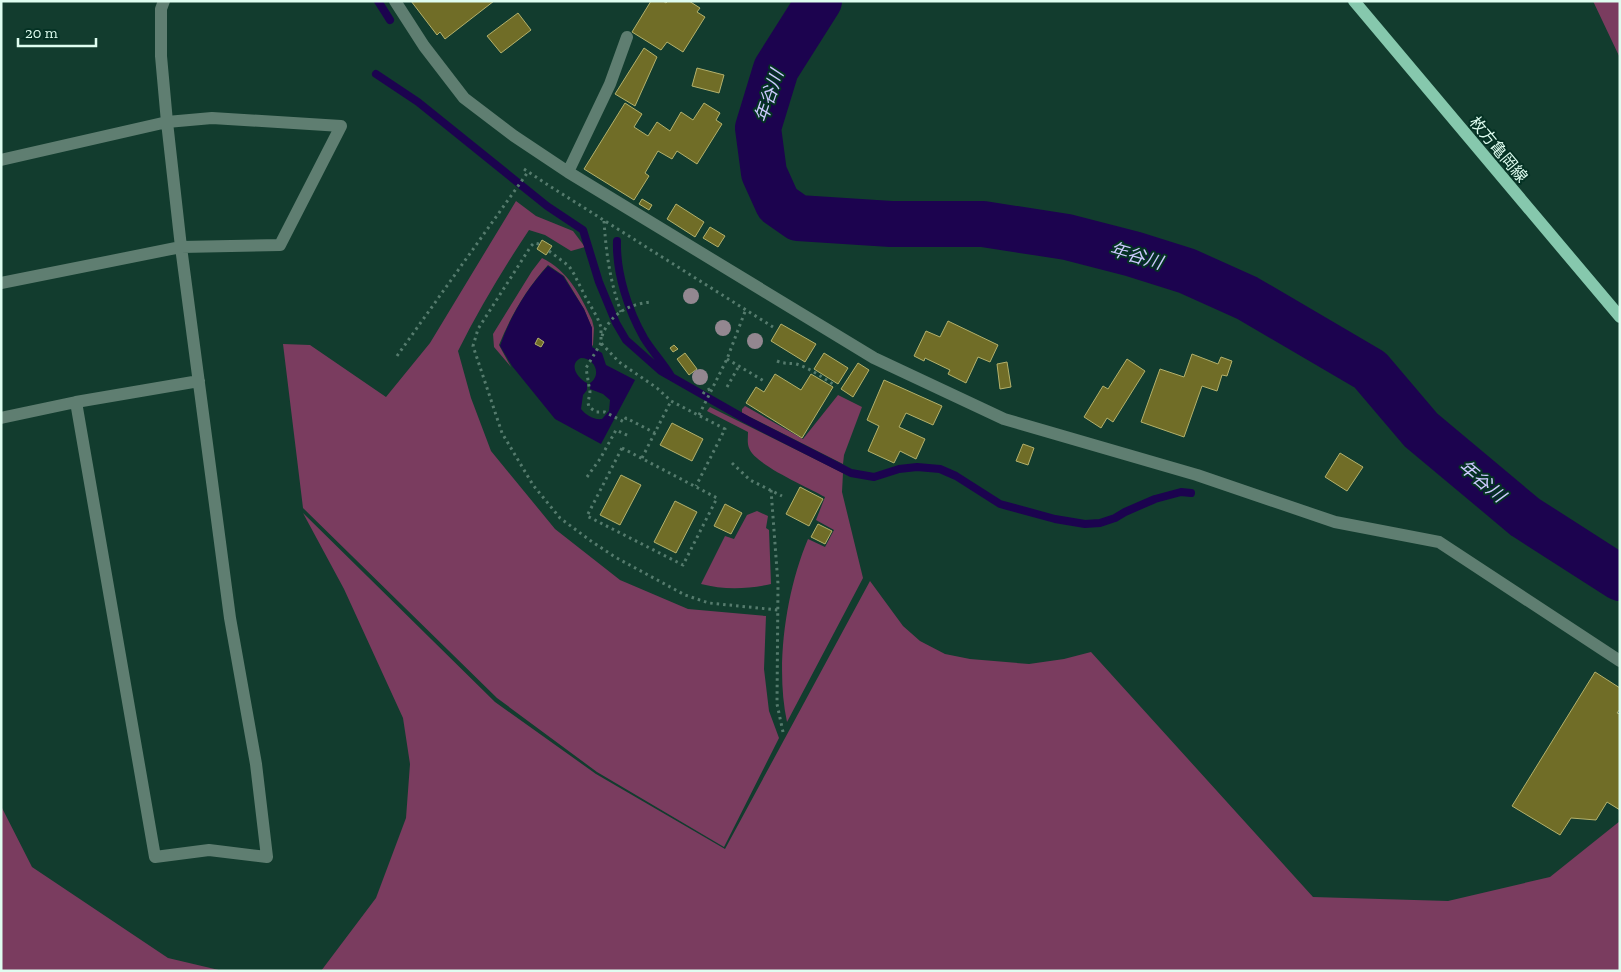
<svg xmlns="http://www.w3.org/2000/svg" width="1621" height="972" font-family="'Zilla Slab','Noto Sans JP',serif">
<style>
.green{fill:#7a3c5f}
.water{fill:#1c034f;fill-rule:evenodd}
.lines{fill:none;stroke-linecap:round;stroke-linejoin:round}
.stream{stroke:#1c034f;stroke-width:8}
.river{stroke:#1c034f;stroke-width:46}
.building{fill:#706d27;stroke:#b3b16c}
.path{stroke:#557b6d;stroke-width:3;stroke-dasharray:2.5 4;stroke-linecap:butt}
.minor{stroke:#5f7e71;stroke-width:12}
.major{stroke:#86c8ad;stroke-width:12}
.tree{fill:#938790}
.labels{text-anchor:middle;stroke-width:4;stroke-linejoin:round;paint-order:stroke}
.street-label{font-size:16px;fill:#dffdf0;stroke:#053224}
.water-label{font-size:18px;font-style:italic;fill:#cdcaff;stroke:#053224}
</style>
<rect width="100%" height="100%" fill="#123c2e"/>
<!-- green -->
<path class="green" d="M1593,1H1620V58Z
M516,201L536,216L573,231L585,247L571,251L545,235L529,230C503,269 479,309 458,351L471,398L491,451L555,529L620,580L688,609L766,616L764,669L769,711L779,738L724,847L597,772L497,698L303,508L283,344L310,345L386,397L430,343Z
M542,258C568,271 580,294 592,320L594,328L593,345L592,346V328L584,309L564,276L548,265C527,288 510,317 499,345L511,367L494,347L493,334L532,271Z
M838,395L862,407L844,455L843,464L742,413V409L745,406L803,439Z
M710,407L843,473L842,492L863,578L787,722C775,666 786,591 808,539L825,547L834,530L816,520L825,497C808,487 755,465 749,448C747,443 748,437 748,432L707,411Z
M757,511L768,516L766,528L769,530L771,584C748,589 724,590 701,584L725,536L734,539L747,515Z
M303,513L495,702L596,774L725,849L870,581L903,626L920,641L945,654L970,659L1029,664L1064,659L1091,652L1313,897L1448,901L1550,877L1620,821V971H321L376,898L406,818L410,764L403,718L344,589Z
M1,806L32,867L168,958L223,971H1Z"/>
<!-- water -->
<path class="water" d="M548,266L563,276L584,309L592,328V347L602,353L606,365L635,380L601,444L555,419L512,366L500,346C510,317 527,288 548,266ZM581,358C595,358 602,375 590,383V389L603,394L610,400L609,411L602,419C593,420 586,415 581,409L583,395L587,390V383C577,378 568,364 581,358Z"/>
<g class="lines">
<!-- stream -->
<path class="stream" d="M378,1L390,20
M376,74L418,102L547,206L583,230L599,282L616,323L626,340L661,371L747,420L851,473L874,477L899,469L917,467L940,469L956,476L1000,504L1055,519L1085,524L1100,523L1115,518L1125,512L1155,499L1181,492L1191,493
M617,241C616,273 628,310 644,338C652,351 663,363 671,376"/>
<!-- river -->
<path class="river" d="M819,1L776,69L758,128L764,173L778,204L798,218L891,224H983L1067,237L1133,254L1187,271L1247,298L1370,370L1421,430L1525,517L1620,578"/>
</g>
<!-- building -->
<path class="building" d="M411,1H494L445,39L440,32L437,35Z
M651,1H663L666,3L668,1H689L700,8L697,12L705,17L683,52L667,42L661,50L632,32Z
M518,13L531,30L501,53L487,36Z
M644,48L657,57L635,106L615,94Z
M697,68L724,75L719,93L692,86Z
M625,103L642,114L634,127L648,136L657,122L670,131L681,112L693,120L704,103L720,113L716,120L722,124L697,164L677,151L672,159L658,151L645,173L649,176L634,200L584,169Z
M642,199L652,205L649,210L639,204Z
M676,204L704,222L695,237L667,219Z
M710,227L725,236L718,247L703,238Z
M542,240L552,246L546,255L537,249Z
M948,321L998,345L990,362L978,357L966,383L948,374L950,370L925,358L924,361L914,356L926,331L940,337Z
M781,324L816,344L805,362L771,341Z
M538,338L544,342L541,347L535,344Z
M674,345L678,349L673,352L670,348Z
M685,353L697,369L689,375L677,359Z
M824,353L848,368L838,384L814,369Z
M1192,354L1218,364L1221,357L1232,361L1227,376L1222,375L1217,391L1202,386L1184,437L1141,422L1160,369L1184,377Z
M1127,359L1145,371L1113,422L1107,418L1101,428L1084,417L1103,386L1108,389Z
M1007,362L1011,387L1000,389L997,364Z
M858,363L869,370L853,397L841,389Z
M775,374L801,390L811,374L833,387L802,438L746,403L756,387L764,392Z
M884,380L942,406L933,425L906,413L899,427L925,439L916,459L900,451L894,463L868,451L879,426L867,420Z
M672,423L703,439L692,461L660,445Z
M1023,444L1034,448L1028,465L1016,461Z
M1340,453L1363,467L1347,491L1325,477Z
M621,475L641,485L620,525L600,515Z
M800,487L823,499L809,526L786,514Z
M675,501L697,512L676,553L654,542Z
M725,504L742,513L731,534L714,526Z
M818,524L832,531L825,544L811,537Z
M1595,672L1620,688V709L1617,713L1620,714V810L1607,802L1596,820L1571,818L1560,835L1512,806Z"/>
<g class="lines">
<!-- path -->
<path class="path" d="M524,169L548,185L773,327
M604,221C606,252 610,282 621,312
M539,244L534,243L531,246L478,329L473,346L502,433L533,485L560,518L591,541L615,557L685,595L709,603L778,610
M549,251L569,266L574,274L585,296L597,317L601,327V343L619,362L657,388L671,401L725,429L696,486
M602,336C610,314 629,304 651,302
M601,343L586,368L590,392L588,403L589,407L596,412H605L624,422L626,418L655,433
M397,356L528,172
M727,359L764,381
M777,361C784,364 789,363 796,364C810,368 823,378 836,386
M727,387L739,366
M703,394L705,391L712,388
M699,415L727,359L746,309
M622,448L717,498L683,565L587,516Z
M642,458L671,401
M732,463L750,480L782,496
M587,477L600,459L616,430L629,436
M771,490L778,584L777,704L783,732"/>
<!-- minor -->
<path class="minor" d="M395,1L424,46L464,98L514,136L568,172L874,358L1004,419L1197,475L1335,522L1439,542L1620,661
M1,160L167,122L212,118L341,126L280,245L181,247L1,283
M568,172L610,84L627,37
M76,402L155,857L209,850L267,857L256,764L230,618L181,247L167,122L161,56V9L164,1
M1,418L76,402L199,381"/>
<!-- major -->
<path class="major" d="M1354,1L1620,317"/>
</g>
<!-- trees -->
<g class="tree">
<circle cx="691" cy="296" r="8"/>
<circle cx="723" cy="328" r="8"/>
<circle cx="755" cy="341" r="8"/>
<circle cx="700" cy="377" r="8"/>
</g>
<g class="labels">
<!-- street labels -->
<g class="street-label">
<text transform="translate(1499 149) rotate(50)" y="6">枚方亀岡線</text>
</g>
<!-- water labels -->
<g class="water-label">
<text transform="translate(769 96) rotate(-71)" y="6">年谷川</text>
<text transform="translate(1136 256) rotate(16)" y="6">年谷川</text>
<text transform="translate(1482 481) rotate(40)" y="6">年谷川</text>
</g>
</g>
<!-- border -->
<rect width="1621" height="972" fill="none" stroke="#dffdf0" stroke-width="5"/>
<!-- scale -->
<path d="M18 38v8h78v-8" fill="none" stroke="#dffdf0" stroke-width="2.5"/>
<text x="25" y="38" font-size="15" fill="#dffdf0" stroke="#053224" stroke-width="4" paint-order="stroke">20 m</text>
</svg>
